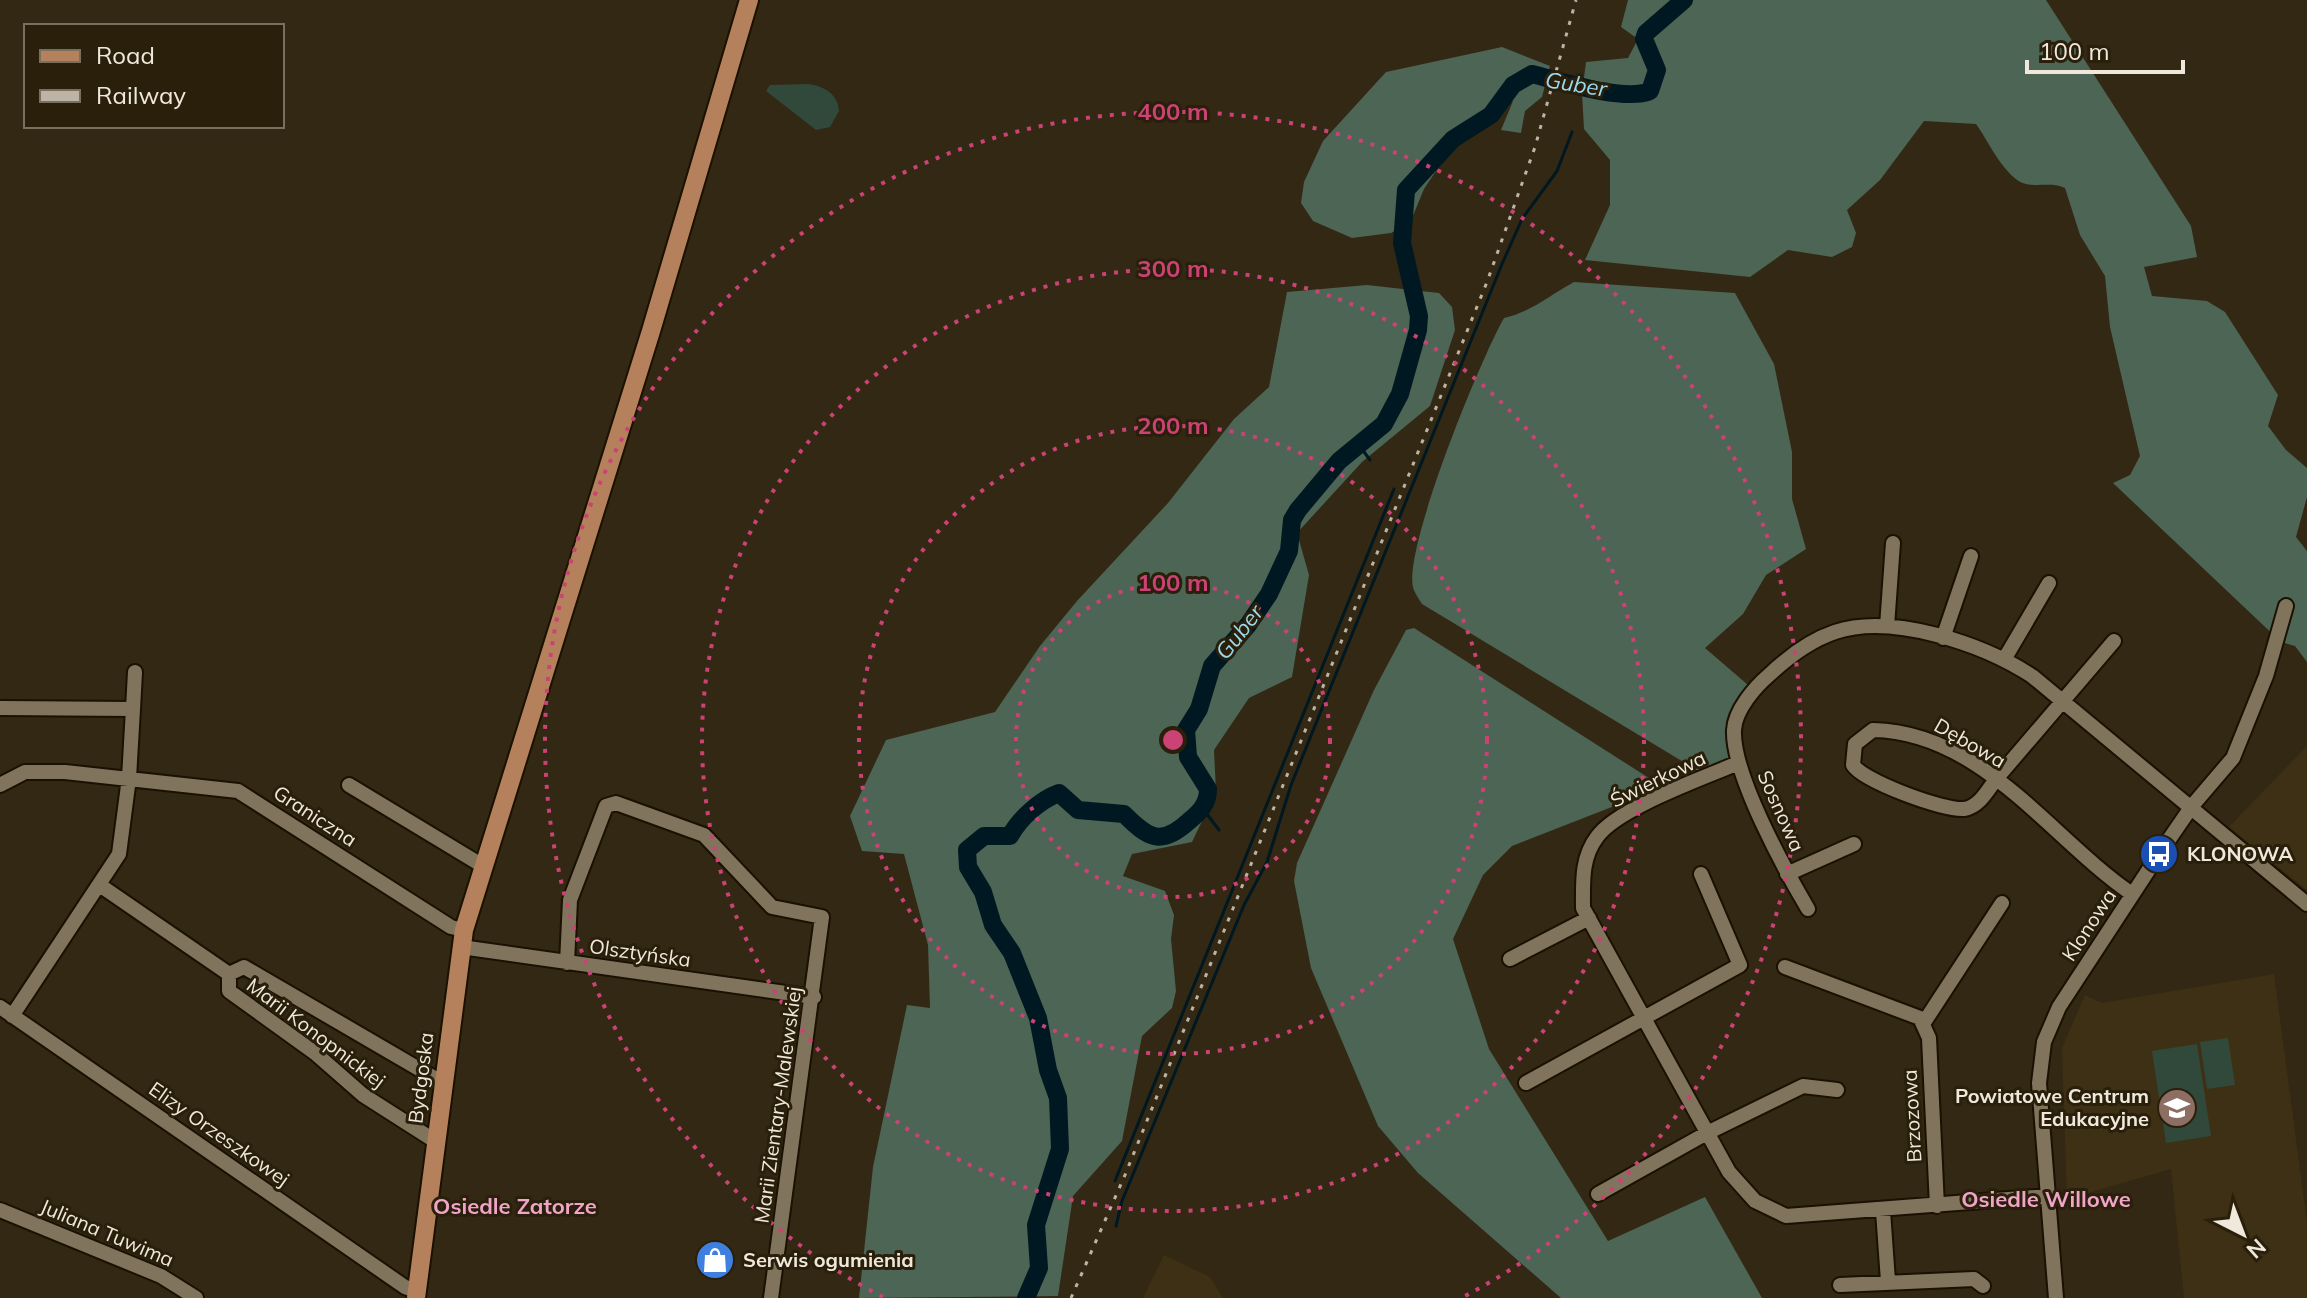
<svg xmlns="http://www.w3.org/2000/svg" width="2307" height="1298" font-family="Mulish,sans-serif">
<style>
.built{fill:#3e3015}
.green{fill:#31493a}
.forest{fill:#4c6554}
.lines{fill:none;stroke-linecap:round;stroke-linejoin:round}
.stream{stroke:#001821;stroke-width:3}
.river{stroke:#001821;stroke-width:18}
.minor-casing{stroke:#1a1100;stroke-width:18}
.major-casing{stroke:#1a1100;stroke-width:22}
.minor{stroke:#81745d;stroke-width:14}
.major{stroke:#b5815c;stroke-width:18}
.rail{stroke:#bdb4a6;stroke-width:3;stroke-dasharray:4 8;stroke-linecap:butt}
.ring{fill:none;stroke:#cb4275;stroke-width:4;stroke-dasharray:4 8}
.labels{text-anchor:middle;stroke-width:6;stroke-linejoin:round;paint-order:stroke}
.street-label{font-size:20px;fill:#efe8db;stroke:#291f0a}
.poi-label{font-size:20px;font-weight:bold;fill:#efe8db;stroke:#291f0a;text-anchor:start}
.water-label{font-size:22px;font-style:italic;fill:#9ad9ef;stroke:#291f0a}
.neighbourhood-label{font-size:22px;font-weight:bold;fill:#efa4c8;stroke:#291f0a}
.centre{fill:#cb4275;stroke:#291f0a;stroke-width:4}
.ring-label{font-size:24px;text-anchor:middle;font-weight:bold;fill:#cb4275;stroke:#291f0a;stroke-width:6;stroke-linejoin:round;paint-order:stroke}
</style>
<rect width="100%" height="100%" fill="#332814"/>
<!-- built -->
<path class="built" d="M2307,746V890L2229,827Z
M2274,974L2307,1223V1298H2184L2171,1169L2067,1199L2062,1048L2085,995L2102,1003Z
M1164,1255L1210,1277L1223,1298H1143Z"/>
<!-- green -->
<path class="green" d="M808,84C824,86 838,94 839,111L830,127L816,130L766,91L770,85Z
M2228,1038L2235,1085L2207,1089L2200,1042Z
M2197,1044L2211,1136L2166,1143L2152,1051Z"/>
<!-- forest -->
<path class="forest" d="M1628,0H2046L2191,226L2197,257L2144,267L2152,296L2207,301L2225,312L2278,395L2268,426L2286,450L2307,468V497L2296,537L2307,551V662L2295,646L2281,642L2113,483L2130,475L2140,456L2110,327L2105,276L2080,235L2065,188C2051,182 2040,187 2026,184C2005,179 1988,140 1976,124L1924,121L1880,180L1847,210L1856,233L1852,247L1832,257L1788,250L1750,277L1585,260L1610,205V160L1584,129L1582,93L1586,62L1628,58L1638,39L1621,27Z
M1502,47L1550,66L1542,97L1525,111L1521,133L1501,130L1513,101L1459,136L1424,189L1410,223L1391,233L1352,238L1313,221L1301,203L1304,182L1323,141L1386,72Z
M1574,282L1735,293L1774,364L1792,452V499L1806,549L1766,575L1743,614L1705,648L1748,685L1729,729L1733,760L1700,772L1422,604C1419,599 1414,592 1413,587C1404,546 1481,358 1504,318C1531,312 1550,295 1574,282Z
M1367,285L1439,293L1452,307L1455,330L1430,406L1362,462L1297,533L1309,575L1292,677L1249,698L1214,750L1216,792L1192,842L1132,854L1123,876L1165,891L1174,915L1171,939L1176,991L1172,1008L1142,1036L1122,1141L1073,1196L1058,1296L859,1298L873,1167L907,1005L930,1008L928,945L904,854L862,851L850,816L886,740L995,712L1040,646L1077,601L1168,503L1234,419L1269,387L1287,292Z
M1414,628L1663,787L1512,846L1483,875L1453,939L1489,1049L1608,1241L1705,1197L1762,1298H1561L1418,1173L1378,1126L1311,968L1294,881L1297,863L1374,690L1406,630Z"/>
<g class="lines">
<!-- stream -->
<path class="stream" d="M1359,445L1370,460
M1203,809L1219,830
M1115,1181L1394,489
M1116,1226L1122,1201L1244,905L1267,862L1291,785L1502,264L1522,219L1557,171L1572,132"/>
<!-- river -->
<path class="river" d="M1026,1298L1039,1268L1036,1225L1060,1149L1058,1098L1048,1070L1038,1018L1012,953L993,925L983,892L968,867L967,850L984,836H1010C1020,818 1040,800 1059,793L1078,810L1124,814C1148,838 1161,847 1189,821C1200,812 1208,804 1208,789L1188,757L1186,730L1199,709L1212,666L1248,625L1269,594L1289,551L1292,520L1298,510L1339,461L1384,424L1400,394L1418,330L1419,316L1402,243L1406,190L1453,139L1491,115L1513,85L1532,74C1559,81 1625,102 1650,91L1657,70L1644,39L1646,33L1684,0"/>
<defs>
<path id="minor" d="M1887,626L1893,543
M1943,638L1971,556
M2114,641L1996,779C1988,790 1979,807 1964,809C1944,811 1863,781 1853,765L1855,744L1873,730C1982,732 2050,838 2132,894
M2005,658L2049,583
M0,708L133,709L129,778L119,854L12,1016
M133,709L135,672
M1738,763C1704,778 1617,808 1597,837C1581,858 1583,883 1583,908L1729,1172L1755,1201L1786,1216L2049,1196
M0,785L25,772H65L238,791L451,927L464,930
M349,785L483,866
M1787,874L1854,844
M101,886L229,974
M1808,909C1785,870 1732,774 1734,730C1735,710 1755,687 1769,675C1787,658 1811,640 1835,632C1892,613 1983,644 2032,676L2307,904
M461,947L814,997
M1510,959L1589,918
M567,963L570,900L606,806L616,803L704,835L772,907L822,917L771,1298
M1785,967L1920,1018L1929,1038L1937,1206
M0,1007L405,1287L417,1291
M1923,1024L2002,903
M1526,1083L1740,965L1701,874
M435,1141L363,1095L315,1053L229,991V974L244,967L443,1083
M1598,1194L1707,1133L1803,1086L1837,1090
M0,1210L161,1276L196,1298
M1883,1211L1888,1281
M1840,1285L1974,1279L1983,1286
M2056,1298L2039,1083L2044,1042L2059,1007L2159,854L2192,806L2233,758L2266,676L2286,606"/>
<path id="major" d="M416,1298L464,930L651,331L749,0"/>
</defs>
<!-- minor casing -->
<use href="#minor" class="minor-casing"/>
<!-- major casing -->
<use href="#major" class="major-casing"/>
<!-- minor -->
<use href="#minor" class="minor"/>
<!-- major -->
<use href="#major" class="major"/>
<!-- rail -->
<path class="rail" d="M1071,1298L1125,1175L1487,282L1535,147L1576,0"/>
</g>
<!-- distance rings -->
<g class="ring">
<circle cx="1173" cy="740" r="157"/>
<circle cx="1173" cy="740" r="314"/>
<circle cx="1173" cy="740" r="471"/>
<path d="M883 1297A628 628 0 1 1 1463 1297"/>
</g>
<!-- icons -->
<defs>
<symbol id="bus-disc" viewBox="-11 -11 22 22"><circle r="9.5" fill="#1a4fb4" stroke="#291f0a"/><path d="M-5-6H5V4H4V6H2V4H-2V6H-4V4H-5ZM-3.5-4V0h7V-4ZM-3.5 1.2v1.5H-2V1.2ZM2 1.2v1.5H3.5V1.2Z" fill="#fff"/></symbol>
<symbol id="school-disc" viewBox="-11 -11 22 22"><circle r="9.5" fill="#8d6e63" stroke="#291f0a"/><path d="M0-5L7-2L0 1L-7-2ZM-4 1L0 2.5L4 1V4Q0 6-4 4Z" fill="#fff"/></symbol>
<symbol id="shop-disc" viewBox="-11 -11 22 22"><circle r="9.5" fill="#3f7fe0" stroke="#291f0a"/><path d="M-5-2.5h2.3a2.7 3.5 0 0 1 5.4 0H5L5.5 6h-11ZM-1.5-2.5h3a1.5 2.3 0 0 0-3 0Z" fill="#fff"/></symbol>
</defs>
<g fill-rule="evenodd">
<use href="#bus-disc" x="2137" y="832" width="44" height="44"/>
<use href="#school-disc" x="2155" y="1086" width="44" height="44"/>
<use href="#shop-disc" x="693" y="1238" width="44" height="44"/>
</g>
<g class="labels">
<!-- street labels -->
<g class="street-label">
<text transform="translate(1970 743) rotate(30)" y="7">Dębowa</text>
<text transform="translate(1658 779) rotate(-26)" y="7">Świerkowa</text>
<text transform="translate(1781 811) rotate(66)" y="7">Sosnowa</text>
<text transform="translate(315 816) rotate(33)" y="7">Graniczna</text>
<text transform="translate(2089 925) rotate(-57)" y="7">Klonowa</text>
<text transform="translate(640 953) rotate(8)" y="7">Olsztyńska</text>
<text transform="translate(316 1033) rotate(37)" y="7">Marii Konopnickiej</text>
<text transform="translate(421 1078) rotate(-83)" y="7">Bydgoska</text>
<text transform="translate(778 1105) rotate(-82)" y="7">Marii Zientary-Malewskiej</text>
<text transform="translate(1912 1116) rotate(-93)" y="7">Brzozowa</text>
<text transform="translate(219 1134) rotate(35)" y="7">Elizy Orzeszkowej</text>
<text transform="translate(107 1233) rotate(23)" y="7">Juliana Tuwima</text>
</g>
<!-- poi labels -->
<g class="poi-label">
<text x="2187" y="861">KLONOWA</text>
<text x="2149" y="1103" text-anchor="end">Powiatowe Centrum<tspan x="2149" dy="23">Edukacyjne</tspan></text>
<text x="743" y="1267">Serwis ogumienia</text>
</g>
<!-- water labels -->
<g class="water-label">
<text transform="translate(1576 84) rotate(9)" y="8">Guber</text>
<text transform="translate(1239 632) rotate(-52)" y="8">Guber</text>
</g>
<!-- neighbourhood labels -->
<g class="neighbourhood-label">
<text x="2046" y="1207">Osiedle Willowe</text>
<text x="515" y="1214">Osiedle Zatorze</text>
</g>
</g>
<circle cx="1173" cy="740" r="12" class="centre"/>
<g class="ring-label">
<text x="1173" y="120">400 m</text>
<text x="1173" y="277">300 m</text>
<text x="1173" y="434">200 m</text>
<text x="1173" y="591">100 m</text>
</g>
<!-- legend -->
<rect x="24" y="24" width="260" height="104" fill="#291f0a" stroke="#786f5e" stroke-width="2"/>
<rect x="40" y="50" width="40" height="12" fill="#b5815c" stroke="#786f5e" stroke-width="2"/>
<text x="96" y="64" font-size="24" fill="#efe8db">Road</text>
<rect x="40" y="90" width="40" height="12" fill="#bdb4a6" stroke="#786f5e" stroke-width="2"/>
<text x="96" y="104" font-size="24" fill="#efe8db">Railway</text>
<!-- north arrow -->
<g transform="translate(2243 1234) rotate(138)" stroke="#291f0a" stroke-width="6" paint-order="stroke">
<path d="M0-6L14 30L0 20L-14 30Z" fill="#efe8db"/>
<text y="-12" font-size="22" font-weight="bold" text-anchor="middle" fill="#efe8db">N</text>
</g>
<!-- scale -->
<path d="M2027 60v12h156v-12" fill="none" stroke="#efe8db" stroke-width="4"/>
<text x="2039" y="60" font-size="24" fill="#efe8db" stroke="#291f0a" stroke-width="6" paint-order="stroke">100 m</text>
</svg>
